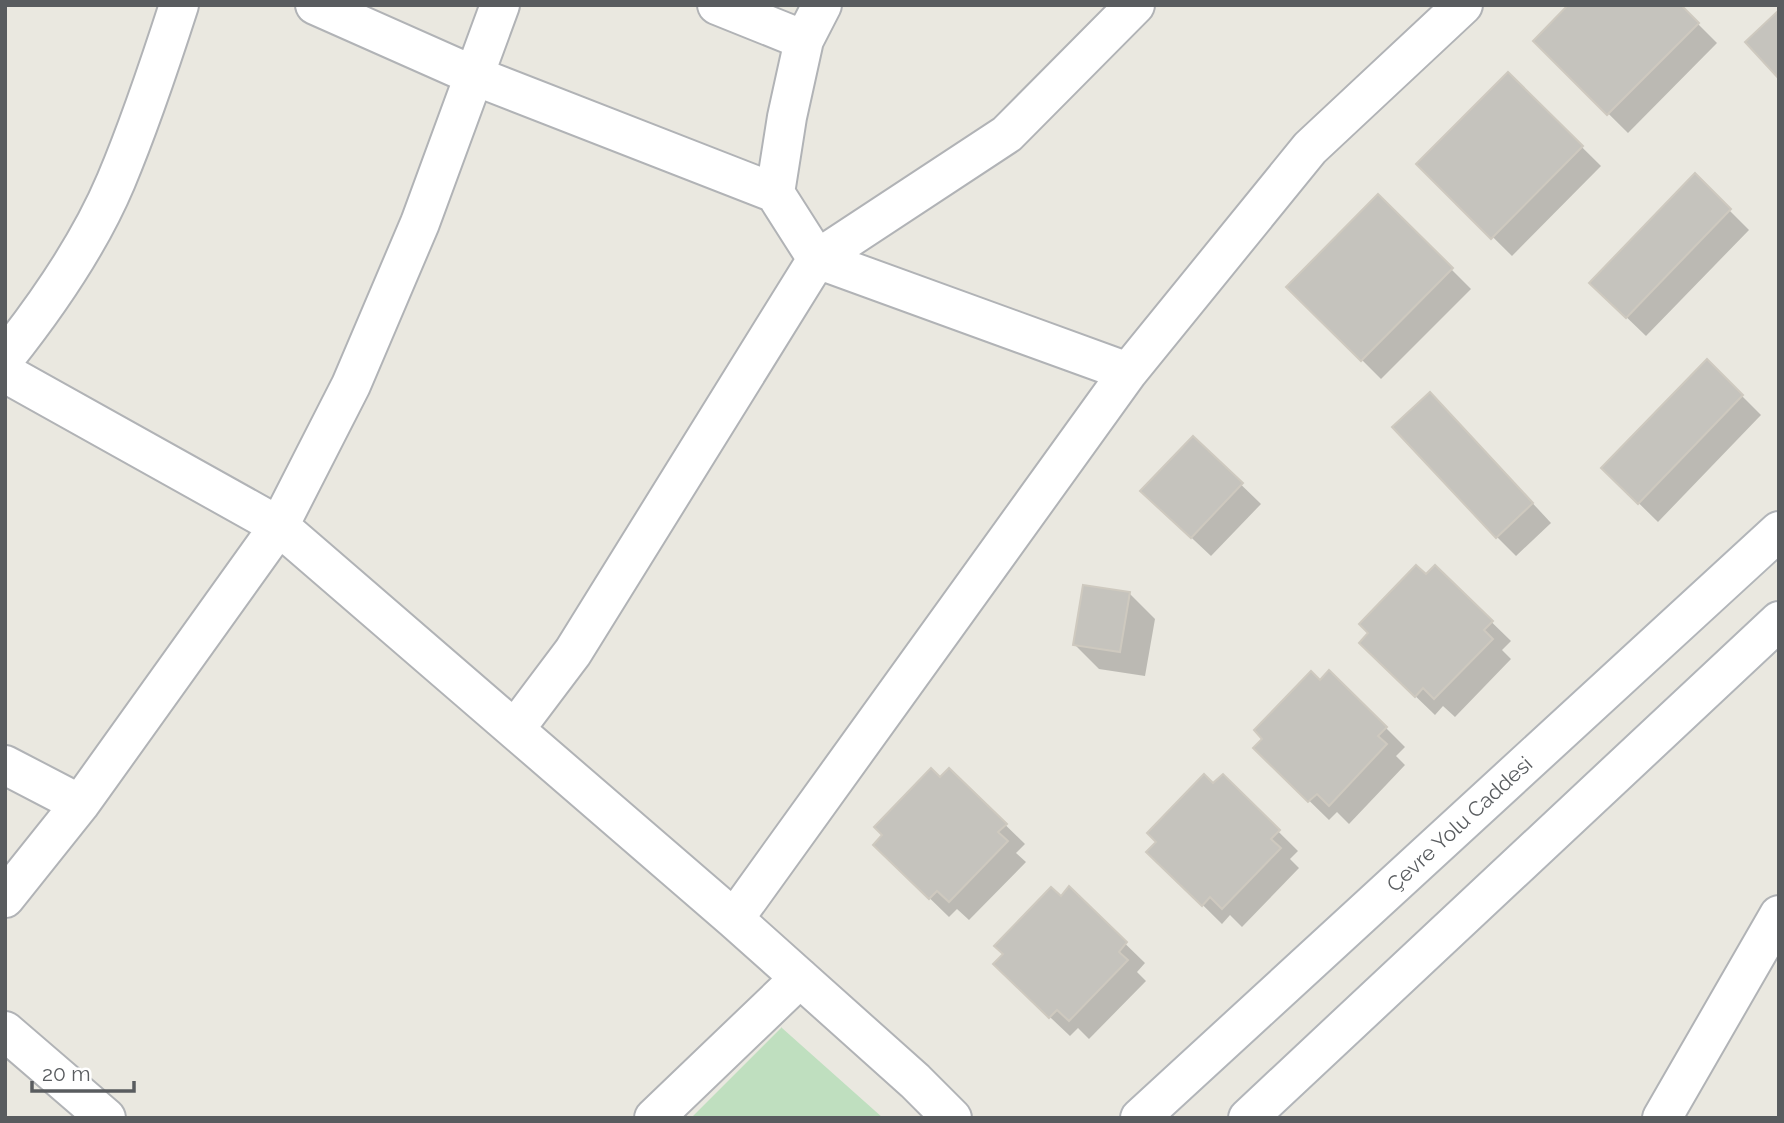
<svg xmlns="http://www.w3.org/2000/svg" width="1784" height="1123" font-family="Raleway,sans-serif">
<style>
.green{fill:#bfdfbf}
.shadow{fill:#0003}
.building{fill:#c5c3bd;stroke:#cec9bf;stroke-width:2}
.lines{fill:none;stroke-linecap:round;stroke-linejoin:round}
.street-casing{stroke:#b1b3b6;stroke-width:42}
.secondary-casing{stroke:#b2b5b9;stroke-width:42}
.street{stroke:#fff;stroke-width:38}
.secondary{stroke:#fff;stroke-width:38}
.labels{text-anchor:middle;stroke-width:7;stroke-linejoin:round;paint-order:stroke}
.street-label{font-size:21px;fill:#595c5f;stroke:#fff}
</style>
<rect width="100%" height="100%" fill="#eae8e0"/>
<!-- green -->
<path class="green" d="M782,1027V1028L883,1118H691Z"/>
<!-- shadow -->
<path class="shadow" d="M1679,5L1717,43L1628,133L1535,41Z
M1508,74L1601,166L1512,256L1419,164Z
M1695,176L1749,230L1646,336L1591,283Z
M1378,196L1471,289L1381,379L1289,287Z
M1707,361L1761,415L1658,522L1603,468Z
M1449,413L1551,523L1516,556L1497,537Z
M1193,438L1261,504L1211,556L1162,510Z
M1435,567L1511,641L1502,650L1511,659L1455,717L1443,706L1435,715L1380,662L1426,577Z
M1130,594L1155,619L1145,676L1099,669L1074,644Z
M1320,683L1386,728L1405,747L1396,756L1405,765L1349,824L1337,812L1329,820L1255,748Z
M949,770L1025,844L1016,853L1026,862L969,920L957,909L949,917L875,845Z
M1223,777L1298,851L1290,859L1299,868L1242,927L1230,915L1222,924L1149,852Z
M1069,889L1145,963L1137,972L1146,981L1089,1039L1078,1028L1070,1036L1015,984L1061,898Z"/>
<!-- building -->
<path class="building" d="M1568,5H1681L1699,23L1607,115L1533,41Z
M1779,10V79L1745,42Z
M1508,72L1583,146L1491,239L1416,164Z
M1695,173L1731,209L1626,318L1589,283Z
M1378,194L1453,268L1361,361L1286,287Z
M1707,359L1743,395L1638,504L1601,468Z
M1430,392L1533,503L1496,538L1392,427Z
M1193,436L1243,483L1191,538L1140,491Z
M1416,565L1426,574L1435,565L1493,621L1484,630L1493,639L1434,699L1423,688L1415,697L1359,643L1368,633L1359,624Z
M1083,585L1130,592L1120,652L1073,645Z
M1329,670L1387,727L1378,736L1387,744L1329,806L1317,794L1308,802L1253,748L1262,739L1254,730L1311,671L1320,680Z
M931,768L940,777L949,768L1007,824L998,832L1008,841L949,902L937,891L929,899L873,845L882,835L874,827Z
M1204,774L1213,783L1223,774L1280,830L1271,839L1281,848L1222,909L1210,897L1202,906L1146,852L1156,842L1147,833Z
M1069,886L1127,942L1119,952L1128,960L1069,1021L1057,1010L1049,1018L993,964L1003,954L994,946L1051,887L1061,896Z"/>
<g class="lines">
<defs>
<path id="street" d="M315,5L475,76L775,193
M717,5L804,40
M822,5L804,40L787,117L775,193L817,259L1128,372
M5,358C48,304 89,245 116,181C140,124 160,64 179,5
M5,373L279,526L734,919L915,1081L952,1118
M515,729L573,652L817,259L1007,134L1135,5
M5,765L80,804
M5,898L80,804L279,526L351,385L420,223L500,5
M734,919L1128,372L1310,148L1463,5
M5,1031L106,1118
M654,1118L800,978
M1662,1118L1779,915"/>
<g id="secondary">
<path id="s1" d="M1140,1118L1779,531"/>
<path d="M1248,1118L1779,621"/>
</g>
</defs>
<!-- street casing -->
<use href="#street" class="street-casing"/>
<!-- secondary casing -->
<use href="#secondary" class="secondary-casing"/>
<!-- street -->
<use href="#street" class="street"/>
<!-- secondary -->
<use href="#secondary" class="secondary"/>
</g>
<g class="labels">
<!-- street labels -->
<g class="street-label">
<text dy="7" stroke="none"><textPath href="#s1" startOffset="434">Çevre Yolu Caddesi</textPath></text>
</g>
</g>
<!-- border -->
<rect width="1784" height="1123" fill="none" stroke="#595c5f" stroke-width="14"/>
<!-- scale -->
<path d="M32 1081v10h102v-10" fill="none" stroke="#595c5f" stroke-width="3.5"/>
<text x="42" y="1081" font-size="21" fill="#595c5f" stroke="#ffffff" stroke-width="5" paint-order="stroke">20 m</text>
</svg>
